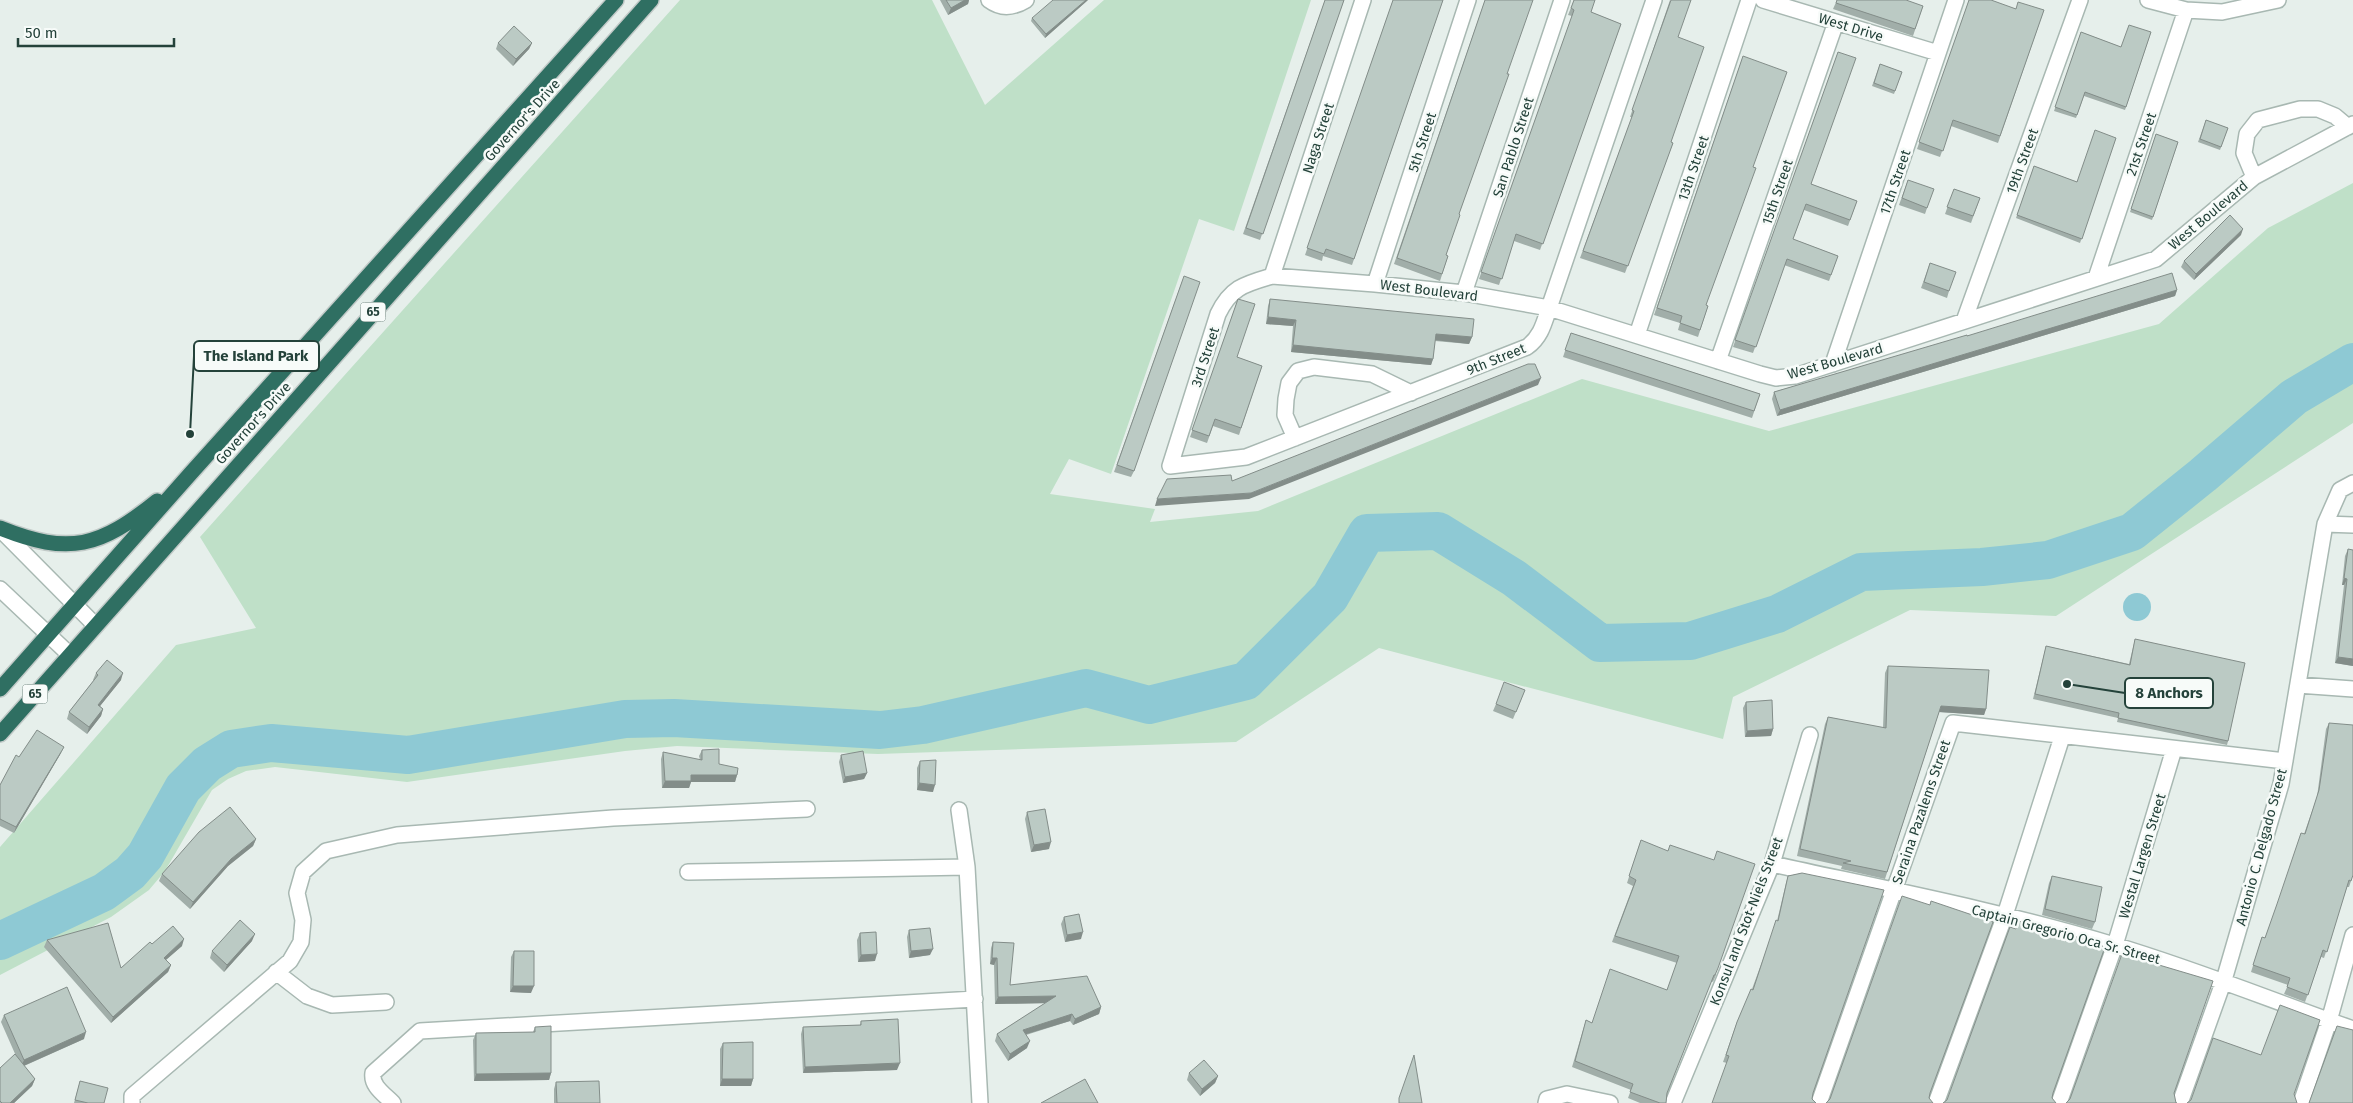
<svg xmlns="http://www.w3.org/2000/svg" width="2353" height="1103" font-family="'Fira Sans',sans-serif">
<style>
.green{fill:#bfe0c8}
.water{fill:#8ec9d4}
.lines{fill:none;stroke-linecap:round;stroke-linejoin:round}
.river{stroke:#8ec9d4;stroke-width:38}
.minor-casing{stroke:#a8b8b2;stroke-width:18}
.highway-casing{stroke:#c2cac8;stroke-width:18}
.minor{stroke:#fff;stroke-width:15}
.highway{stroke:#2f6f62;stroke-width:15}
.wall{fill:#a1aea9}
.shaded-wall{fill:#838d89}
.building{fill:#bbcac4;stroke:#838d89}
.labels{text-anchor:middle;stroke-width:5;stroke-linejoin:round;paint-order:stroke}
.shield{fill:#f7fbf9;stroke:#637a73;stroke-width:1}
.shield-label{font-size:12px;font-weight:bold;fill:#24423a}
.street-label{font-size:14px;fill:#24423a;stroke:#f7fbf9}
.leader{fill:none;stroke:#24423a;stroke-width:2}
.callout-dot{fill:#24423a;stroke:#f7fbf9;stroke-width:2}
.callout{fill:#f7fbf9;stroke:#24423a;stroke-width:2}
.callout-label{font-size:15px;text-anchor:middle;font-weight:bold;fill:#24423a}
</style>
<rect width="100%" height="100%" fill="#e6efeb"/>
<!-- green -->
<path class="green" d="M680,0H932L985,105L1104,0H1311L1234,231L1199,219L1111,474L1069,459L1050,494L1155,509L1150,522L1258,511L1582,379L1769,431L2159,324L2268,228L2353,183V423L2056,616L1910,610L1733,697L1723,739L1379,648L1236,742L878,754L677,746L625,751L407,782L275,767L246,771L228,779L212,790L165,871L149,890L111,917L0,975V847L176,645L256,628L200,537Z"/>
<!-- water -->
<path class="water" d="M2123 607a14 14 0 1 1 28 0a14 14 0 1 1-28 0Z"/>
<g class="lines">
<!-- river -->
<path class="river" d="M0,941L104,892L130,873L145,856L183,788L207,764L231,749L271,743L408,755L625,719L674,718L880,730L923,725L1086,688L1149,705L1246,681L1330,597L1367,533L1438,531L1514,578L1600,643L1690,641L1777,614L1861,572L1982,567L2048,560L2132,532L2203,475L2294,397L2353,362"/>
<defs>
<path id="minor" d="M989,0C1001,9 1013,8 1026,0
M1654,0L1549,308C1544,323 1541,337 1527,347L1246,457L1170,466L1218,314C1231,287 1245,284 1272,276L1375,284L1464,293L1549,308L1760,374L1776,378L1795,376L2156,259L2254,177L2353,124
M1763,0L1938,53
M2148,0L2186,10L2222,12L2278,0
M2254,177L2244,153L2247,134L2258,120L2300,109H2318L2335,116L2348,127
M1272,276L1363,0
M2096,278L2186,10
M1375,284L1468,0
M1464,293L1562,0
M1964,321L2080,0
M1637,335L1749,0
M1718,361L1836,22
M1833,364L1956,0
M1295,438L1285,415L1286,399L1289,383L1298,371L1314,367L1372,374L1411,393
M2325,524L2353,525
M0,529L95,625
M0,589L70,655
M2298,685L2353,689
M959,810L967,867L980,1103
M1772,864C1886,889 2001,911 2114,945C2195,969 2273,1001 2353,1029
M688,872L967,867
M276,972L307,996L332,1005L386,1002
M132,1103V1096L290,961L301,942L303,920L297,893L303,872L326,851L397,835L613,818L807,809
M393,1103C384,1094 371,1086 373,1073L420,1031L975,999
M1546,1103L1547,1099L1567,1094L1610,1103
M1673,1103L1772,864L1810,735
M1819,1103L1953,723L2285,761
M1936,1103L2005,915L2062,737
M2059,1103L2115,945L2174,749
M2180,1103L2224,980L2281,784L2325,524L2340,490L2353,483
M2301,1103L2329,1021L2353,935"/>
<path id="highway" d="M0,528C70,556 100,547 157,501
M0,689L191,473L616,0
M0,734L651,0"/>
</defs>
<!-- minor casing -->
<use href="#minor" class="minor-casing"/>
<!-- highway casing -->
<use href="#highway" class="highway-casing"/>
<!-- minor -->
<use href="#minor" class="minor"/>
<!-- highway -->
<use href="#highway" class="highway"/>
</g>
<!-- wall -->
<path class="wall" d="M940,0H969L968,4L948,15Z
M1088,0L1045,38L1031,21L1032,18Z
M1325,0H1344L1260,240L1243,234Z
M1393,0H1443L1352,265L1323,256L1322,261L1305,255Z
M1485,0L1507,74L1459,214L1446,255L1448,256L1440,281L1394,264Z
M1574,0L1591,12L1621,24L1540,250L1514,241L1499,285L1479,279L1572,16L1568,15Z
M1670,0L1678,37L1671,142L1673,143L1625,273L1580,258L1632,117H1630Z
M1837,0L1923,6L1913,36L1833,9Z
M1969,0L2016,9L2044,10L1998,143L1951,126L1940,157L1917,149Z
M2081,32L2121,47L2151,32L2125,110L2084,96L2076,118L2054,111Z
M498,43H532L529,49L513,66L496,49Z
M1838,52L1811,184L1857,201L1848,226L1804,210L1793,239L1838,256L1829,281L1784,265L1753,353L1733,347Z
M1743,56L1706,305L1708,306L1698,337L1678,330L1680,323L1654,315Z
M1880,64L1902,72L1894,94L1872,86Z
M2206,120L2228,128L2220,150L2198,142Z
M2156,134L2178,142L2152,220L2130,212Z
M2116,138L2080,243L2016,218L2034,166L2077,182Z
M1908,180L1927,208L1925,214L1899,205Z
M1954,189L1980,198L1971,223L1945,214Z
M2241,235L2194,280L2181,267L2184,261Z
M1930,263L1949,291L1947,298L1921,288Z
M1184,276L1134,471L1131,477L1114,472Z
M2177,290L2175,296L1777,416L1772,399L1774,392L1967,336Z
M1238,299L1237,357L1262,366L1239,435L1213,426L1207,443L1190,437Z
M1270,299L1472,337L1469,344L1435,341L1433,359L1431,365L1291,352L1293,326L1266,324L1268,306Z
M1571,333L1760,394L1752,418L1563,357Z
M2348,549L2353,666L2335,663L2344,585H2342L2345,556Z
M2135,639L2228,741L2227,745L2117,722L2118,718L2033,699L2046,646L2129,664Z
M1888,666L1986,709L1984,715L1939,712L1885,879L1841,869L1842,866L1797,856L1825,724L1828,717L1883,728L1885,673Z
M96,673L121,680L100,706L103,709L101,716L87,734L67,719L69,712L94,680H93Z
M1525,690L1513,719L1493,711L1496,704Z
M1746,702L1773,729L1771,736L1745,737L1743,708Z
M2329,723L2351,881L2349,887H2347L2324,958L2321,957L2305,1002L2284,994L2288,985L2251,972L2262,937L2265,938L2304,834L2317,797L2326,729Z
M702,750L719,764L737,775L735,782H691L689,788H662L661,759L663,752L700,760L699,756Z
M61,753L14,833L0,826V785L19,757Z
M841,755L867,773L864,779L843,783L839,762Z
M920,761L933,792L917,790V768Z
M1027,812L1049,849L1031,852L1025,819Z
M256,839L253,846L228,866L190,909L159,881L162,874Z
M1641,840L1716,975L1713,982L1711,981L1667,1094L1666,1103H1640L1628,1098L1631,1090L1572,1067L1586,1020L1592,1023L1667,990L1677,963L1612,942L1633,886L1627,883Z
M1802,873L1727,1063L1723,1062L1737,1022L1752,989L1777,921L1786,883L1788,876Z
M2052,876L2095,922L2092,929L2042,915L2049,883Z
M1064,917L1081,939L1065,942L1061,924Z
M909,930L930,955L909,958L907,937Z
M860,933L875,961L858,962L857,940Z
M47,940L121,968L152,944L182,946L166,960L171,965L168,972L111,1023L44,947Z
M252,941L224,972L210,958L212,951Z
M993,942L1010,985L1101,1007L1099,1014L1073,1025L1070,1021L1026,1035L1027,1048L1008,1061L995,1041L997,1034L1046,1003L995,1004L994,965L990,964L991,948Z
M514,951L531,993L510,992L511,957Z
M4,1015L84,1039L24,1066L35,1079L32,1086L14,1103H0V1068L16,1056L1,1022Z
M861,1021L897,1070L803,1073L801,1034L803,1027L860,1025Z
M535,1027L551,1073L549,1080L474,1081L473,1040L476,1033L533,1032Z
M723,1043L753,1079L751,1086H720V1049Z
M1189,1073L1218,1076L1215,1083L1200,1096L1187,1080Z
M80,1081L104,1103H74Z
M556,1082L600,1103H554V1089Z"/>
<!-- shaded-wall -->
<path class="shaded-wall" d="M965,0H969L968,4L948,15L951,8Z
M1086,0H1088L1045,38L1046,34Z
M532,43L529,49L513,66L516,59Z
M2243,229L2241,235L2194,280L2196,274Z
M2177,290L2175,296L1777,416L1780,410Z
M1268,317L1296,320L1293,326L1266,324Z
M1436,334L1472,337L1469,344L1434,340Z
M1293,345L1433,359L1431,365L1291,352Z
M1541,378L1538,385L1249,499L1155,506L1157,499L1251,493Z
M2344,578L2347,579L2344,585H2342Z
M2338,657L2353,659V666L2335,663Z
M123,673L121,680L96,711L98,705Z
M1941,706L1986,709L1984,715L1939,712Z
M103,709L101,716L87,734L89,727Z
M1773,729L1771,736L1745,737L1747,731Z
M64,747L61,753L14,833L16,827Z
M867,773L864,779L843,783L845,777Z
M691,775H737L735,782H691L689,788H662L665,781Z
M919,783L935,785L933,792L917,790Z
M256,839L253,846L228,866L190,909L193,902L231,859Z
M1051,842L1049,849L1031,852L1034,845Z
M1083,932L1081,939L1065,942L1067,935Z
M255,934L252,941L224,972L227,965Z
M184,939L182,946L161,964L164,958Z
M933,949L930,955L909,958L911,951Z
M877,954L875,961L858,962L861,955Z
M992,958H997L994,965L990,964Z
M171,965L168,972L111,1023L113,1017Z
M513,986H534L531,993L510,992Z
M1056,996L1054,1003L995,1004L998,997Z
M1101,1007L1099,1014L1073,1025L1075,1019Z
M1072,1014L1070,1021L1020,1036L1023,1030Z
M86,1032L84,1039L21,1067L24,1060Z
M1030,1041L1027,1048L1008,1061L1010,1054Z
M900,1063L897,1070L803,1073L805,1067Z
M551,1073L549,1080L474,1081L476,1074Z
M1218,1076L1215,1083L1200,1096L1202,1089Z
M35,1079L32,1086L14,1103H10Z
M722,1079H753L751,1086H720Z"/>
<!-- building -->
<path class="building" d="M946,0H965L951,8Z
M1053,0H1086L1046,34L1032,18Z
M1325,0H1344L1263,234L1246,228Z
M1393,0H1443L1354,259L1326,249L1324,254L1307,248Z
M1485,0H1533L1507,74H1509L1459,214L1460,215L1446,255L1448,256L1442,274L1397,258Z
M1574,0H1595L1591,12L1621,24L1543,244L1516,234L1502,279L1481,272L1574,10L1571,8Z
M1671,0H1691L1678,37L1704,47L1671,142L1673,143L1628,266L1583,251L1634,111L1632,110Z
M1837,0H1906L1923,6L1915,29L1836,3Z
M1969,0H1991L2016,9L2018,2L2044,10L2000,136L1953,120L1943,151L1919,142Z
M2129,25L2151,32L2126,107L2085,92L2077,115L2055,107L2081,32L2121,47Z
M514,26L532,43L516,59L498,43Z
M1838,52L1856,58L1811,184L1857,201L1850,220L1806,204L1793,239L1838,256L1831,275L1787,259L1756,347L1735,340Z
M1743,56L1787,72L1753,167L1756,168L1706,305L1708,306L1700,330L1680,323L1682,316L1657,308Z
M1880,64L1902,72L1895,91L1874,83Z
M2206,120L2228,128L2221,147L2200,139Z
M2095,130L2116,138L2082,239L2017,215L2034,166L2077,182Z
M2156,134L2178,142L2153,217L2131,209Z
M1908,180L1934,189L1927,208L1902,198Z
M1954,189L1980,198L1973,216L1947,207Z
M2230,215L2243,229L2196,274L2184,261Z
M1930,263L1956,272L1949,291L1924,282Z
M2172,273L2177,290L1780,410L1774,392L1967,335V336Z
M1184,276L1200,282L1134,471L1117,465Z
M1238,299L1255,304L1237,357L1262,366L1241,428L1215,419L1209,436L1192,430Z
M1270,299L1474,319L1472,337L1436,334L1433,359L1293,345L1296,320L1268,317Z
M1571,333L1760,394L1754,411L1565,350Z
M1528,364H1535L1541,378L1251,493L1157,499L1167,479L1231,475L1232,481Z
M2348,549L2353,550V659L2338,657L2347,579L2344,578Z
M2135,639L2245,663L2228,741L2118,718L2119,713L2035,694L2046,646L2130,665Z
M107,660L123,673L98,705L103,709L89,727L69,712L98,675L96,673Z
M1888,666L1989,670L1986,709L1941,706L1887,872L1843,863L1851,861L1800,849L1828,717L1886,728Z
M1504,682L1525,690L1516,712L1496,704Z
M1772,700L1773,729L1747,731L1746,702Z
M2329,723L2353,725V875L2351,881L2349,880L2327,952L2323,950L2308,995L2287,987L2290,978L2253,965L2262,937L2265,938L2277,904L2301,833L2305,834L2319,790Z
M37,730L64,747L16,827L0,819V785L16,755L19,757Z
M719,749V764L738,768L737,775H691V781H665L663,752L702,760V750Z
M863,751L867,773L845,777L841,755Z
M936,760L935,785L919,783L920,761Z
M230,807L256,839L231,859L193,902L162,874L199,832Z
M1045,809L1051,842L1034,845L1027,812Z
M1641,840L1668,851L1670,845L1714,860L1717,851L1755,864L1718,968L1715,975H1714L1667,1093L1666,1103H1660L1630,1092L1633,1084L1575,1061L1586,1020L1592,1023L1610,969L1667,990L1679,956L1615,936L1636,880L1629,876Z
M1802,873L1884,890L1813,1093L1812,1099L1816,1103H1712L1729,1056L1726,1055L1737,1022L1751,989L1753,990L1776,920L1778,921L1788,876Z
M2052,876L2102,887L2095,922L2045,909Z
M1902,896L1930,905L1931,901L1993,922L1930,1093L1929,1098L1933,1103H1826L1830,1099Z
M1079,914L1083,932L1067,935L1064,917Z
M240,920L255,934L227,965L212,951Z
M2018,921L2091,941L2090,942L2105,947L2053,1093L2052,1098L2056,1103H1943L1947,1100L2010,927L2016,929Z
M108,923L121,968L150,942L152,944L173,926L184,939L164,958L171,965L113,1017L47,940Z
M930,928L933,949L911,951L909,930Z
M876,932L877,954L861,955L860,933Z
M993,942L1014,943L1010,985L1087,976L1101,1007L1075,1019L1072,1014L1023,1030L1030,1041L1010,1054L997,1034L1056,996L998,997L997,958H992Z
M514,951H534V986H513Z
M2122,954L2213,981L2174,1093L2176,1103H2177H2066L2070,1099Z
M67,987L86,1032L24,1060L4,1015Z
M2280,1005L2320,1020L2294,1094L2297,1103H2187L2191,1100L2213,1038L2261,1055Z
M898,1019L900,1063L805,1067L803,1027L861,1025V1021Z
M551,1026V1073L476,1074V1033L535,1032V1027Z
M2337,1026L2353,1030V1103H2309Z
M753,1042V1079H722L723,1043Z
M15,1054L35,1079L10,1103H2L0,1101V1068Z
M1414,1055L1422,1103H1399V1098Z
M1204,1060L1218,1076L1202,1089L1189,1073Z
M1085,1079L1098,1103H1041Z
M80,1081L108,1088L104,1103H88L75,1100Z
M599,1081L600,1103H557L556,1082Z"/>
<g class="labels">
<!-- shield labels -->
<g class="shield">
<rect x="360.5" y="302.5" width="25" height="19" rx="4"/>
<rect x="22.5" y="684.5" width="25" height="19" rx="4"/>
</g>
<g class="shield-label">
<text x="373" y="316">65</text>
<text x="35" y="698">65</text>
</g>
<!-- street labels -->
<g class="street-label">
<text transform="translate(1851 27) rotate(17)" y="5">West Drive</text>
<text transform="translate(522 120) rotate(-48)" y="5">Governor's Drive</text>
<text transform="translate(1318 138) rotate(-72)" y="5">Naga Street</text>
<text transform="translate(1422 142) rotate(-72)" y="5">5th Street</text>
<text transform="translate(2141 144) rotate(-71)" y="5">21st Street</text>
<text transform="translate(1513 147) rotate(-72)" y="5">San Pablo Street</text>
<text transform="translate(2022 161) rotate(-70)" y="5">19th Street</text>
<text transform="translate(1693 168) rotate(-71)" y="5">13th Street</text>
<text transform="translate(1895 182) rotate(-71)" y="5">17th Street</text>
<text transform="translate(1777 192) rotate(-71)" y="5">15th Street</text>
<text transform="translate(2208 215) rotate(-40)" y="5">West Boulevard</text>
<text transform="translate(1429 290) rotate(7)" y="5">West Boulevard</text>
<text transform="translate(1205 357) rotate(-72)" y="5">3rd Street</text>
<text transform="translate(1496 359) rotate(-22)" y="5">9th Street</text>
<text transform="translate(1835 361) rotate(-16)" y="5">West Boulevard</text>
<text transform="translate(253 423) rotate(-48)" y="5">Governor's Drive</text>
<text transform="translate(1921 812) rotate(-71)" y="5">Seraina Pazalems Street</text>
<text transform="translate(2261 847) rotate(-75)" y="5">Antonio C. Delgado Street</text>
<text transform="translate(2142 856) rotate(-73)" y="5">Westal Largen Street</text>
<text transform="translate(1746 921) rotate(-69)" y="5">Konsul and Stot-Niels Street</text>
<text transform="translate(2066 934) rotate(15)" y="5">Captain Gregorio Oca Sr. Street</text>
</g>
</g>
<!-- callouts -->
<path class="leader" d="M190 434L194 356M2067 684L2125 693"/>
<g class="callout-dot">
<circle cx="190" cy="434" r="5"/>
<circle cx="2067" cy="684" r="5"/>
</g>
<g class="callout">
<rect x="194" y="341" width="125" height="30" rx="5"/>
<rect x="2125" y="678" width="88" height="30" rx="5"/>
</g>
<g class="callout-label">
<text x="256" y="361">The Island Park</text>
<text x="2169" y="698">8 Anchors</text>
</g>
<!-- scale -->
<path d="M18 38v8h156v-8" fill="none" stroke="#24423a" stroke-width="2.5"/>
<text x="25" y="38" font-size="15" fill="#24423a" stroke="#f7fbf9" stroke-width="4" paint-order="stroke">50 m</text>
</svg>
